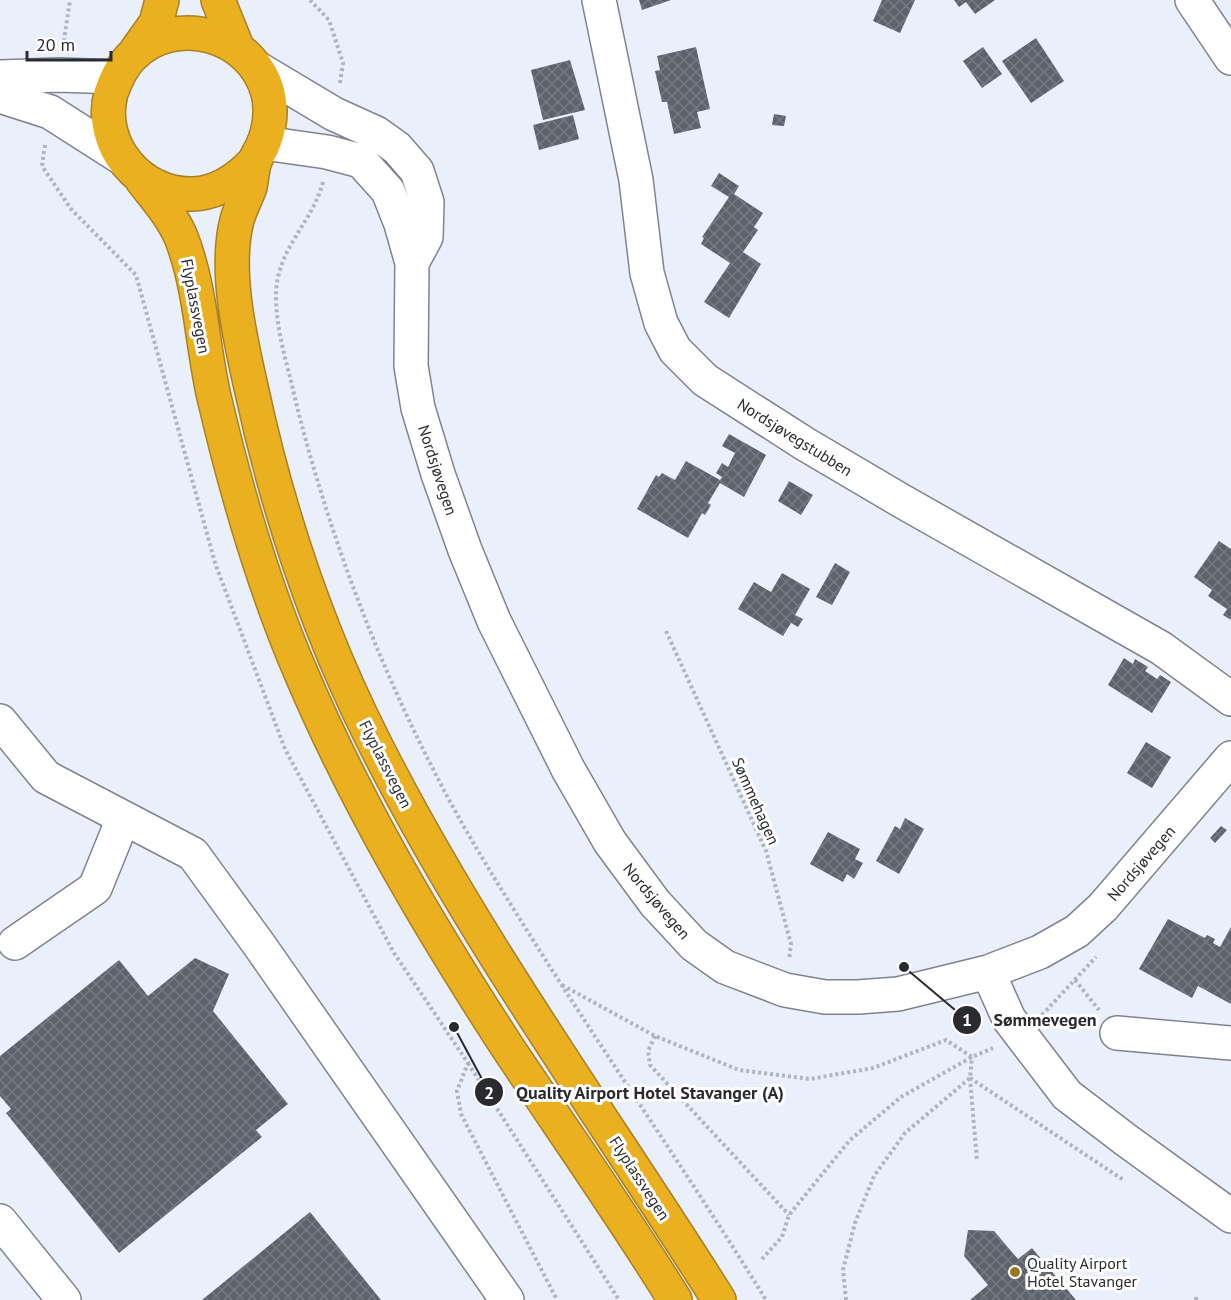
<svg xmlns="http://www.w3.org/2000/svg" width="1231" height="1300" font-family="'PT Sans',sans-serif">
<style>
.building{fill:url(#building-cross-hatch)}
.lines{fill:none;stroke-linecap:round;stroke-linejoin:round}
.minor-casing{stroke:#7e848f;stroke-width:36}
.highway-casing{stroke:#a78125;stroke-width:36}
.path{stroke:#afb4be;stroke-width:4;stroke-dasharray:3 3;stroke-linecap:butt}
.minor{stroke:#fff;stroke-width:33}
.highway{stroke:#ebb020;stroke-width:33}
.poi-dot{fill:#9c7723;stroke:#fff;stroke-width:2}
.labels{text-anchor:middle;stroke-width:6;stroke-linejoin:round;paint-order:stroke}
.street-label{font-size:16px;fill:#292b2f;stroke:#fff}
.poi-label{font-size:16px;fill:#292b2f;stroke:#fff;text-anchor:start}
.leader{fill:none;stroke:#292b2f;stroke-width:2}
.callout-dot{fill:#292b2f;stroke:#fff;stroke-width:2}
.mark-label{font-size:18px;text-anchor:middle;font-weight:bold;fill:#fff}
.callout-label{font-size:18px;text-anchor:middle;font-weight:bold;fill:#292b2f;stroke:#fff;stroke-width:6;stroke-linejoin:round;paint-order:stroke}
</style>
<defs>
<pattern id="building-cross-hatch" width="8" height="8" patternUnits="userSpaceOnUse" patternTransform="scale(1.5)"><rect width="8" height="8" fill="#5d636d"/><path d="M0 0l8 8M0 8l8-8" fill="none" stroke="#767a82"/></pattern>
</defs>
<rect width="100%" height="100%" fill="#e9f0fc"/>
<!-- building -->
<path class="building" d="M639,0H671L642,10Z
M882,0H915L900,33L873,21Z
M954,0H995L975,14L966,2L959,7Z
M1036,38L1064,81L1031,103L1002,61Z
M696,47L710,109L697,112L701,128L674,134L667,102H662L655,71L660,70L657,56Z
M983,47L1002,74L982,88L963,61Z
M570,60L585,110L543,120L531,70Z
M774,114L786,116L784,126L772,125Z
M573,115L579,139L539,150L533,125Z
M719,173L739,186L734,194L763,213L754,227L758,230L743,252L761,264L729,318L704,302L730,263L701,244L704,238L702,237L729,197L711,186Z
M729,434L766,455L744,497L720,483L708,503L711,505L705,515L702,513L688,538L637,509L656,475L659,477L662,473L675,480L686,461L720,480L722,477L716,473L722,463L728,467L735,453L722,446Z
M789,481L813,495L801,515L778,501Z
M1219,541L1231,549V620L1223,615L1227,609L1208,596L1212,590L1194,577Z
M835,563L850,572L832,605L816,597Z
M782,573L810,589L795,615L803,619L798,627L791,623L783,636L738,609L754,582L771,592Z
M1124,658L1133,664L1135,659L1148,667L1145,671L1157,679L1160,675L1171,682L1152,713L1108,685Z
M1146,742L1171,757L1152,788L1127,773Z
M905,818L924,829L899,874L876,861L895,826L900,829Z
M1221,826L1227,830L1215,843L1210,838Z
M828,832L860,849L855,859L863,863L854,879L847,874L843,882L810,864Z
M1168,919L1205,938L1207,935L1215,939L1213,943L1220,947L1231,927V1004L1198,986L1192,998L1139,969Z
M195,958L229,974L213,1011L288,1104L256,1130L262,1137L119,1253L6,1113L11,1109L0,1096V1056L119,960L148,996Z
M310,1212L381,1300H202Z
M968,1230L994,1231L1018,1259L1032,1248L1076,1300H970L988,1285L964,1256Z"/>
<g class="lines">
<defs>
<path id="minor" d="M599,0L636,180L647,273L661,323L675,350L705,380L805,444L900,500L1161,648L1231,699
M1192,0L1231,58
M257,68L334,114L376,133L397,148L417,171L427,202L426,237L412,263
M0,77L59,75L116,77
M0,96L50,112L122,158
M264,143L327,152L361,161L388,191L401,224L412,263L411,366L418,408L438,474L465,550L494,621L568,769L610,842L655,903L694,945L725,967L785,990L825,997H858L898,994L988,972L1040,952L1077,931L1103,907L1231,758
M0,721L46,777L193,854L260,946L507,1300
M15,943L95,888L123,819
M988,972L1009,1019L1067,1095L1126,1140L1231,1216
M1117,1033L1231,1043
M0,1221L64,1300"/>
<path id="highway" d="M218,0L237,47
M136,51L156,23L162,0
M254,162C238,179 218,193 193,194C141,196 97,145 111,93C116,79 122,65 133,55C176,13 252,34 268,93C272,109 270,129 263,145C261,150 257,155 255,161C252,169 252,178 250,187C246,198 240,209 237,220C224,270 240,338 251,387C277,508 317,629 373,740C472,937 602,1114 719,1300
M142,180C156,198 172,216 181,237C201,288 202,345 214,397C236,491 263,585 301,673C357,805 430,928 508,1048C564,1132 622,1214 675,1300"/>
</defs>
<!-- minor casing -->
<use href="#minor" class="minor-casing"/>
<!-- highway casing -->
<use href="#highway" class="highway-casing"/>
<!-- path -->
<path class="path" d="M310,0L329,20L343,63L340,83
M63,47L70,0
M45,145L42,166L71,209L136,275L215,563L285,749L394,953L468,1063L457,1091L461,1114L557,1300
M323,182C312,224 276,249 276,296C276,323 283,351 290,377C299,416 309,454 321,492C353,597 395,698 446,794C473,845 503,892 533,940C609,1061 691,1178 766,1300
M666,631L766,851L791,944L789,960
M1075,980L1099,1010
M562,985L655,1036L739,1070L810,1079L873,1068L946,1040L972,1057
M1042,1015L1096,957
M655,1036L648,1051L650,1065L789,1215
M468,1063L619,1300
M970,1078L1125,1181
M970,1078L977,1161
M762,1259L782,1237L789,1215L850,1140L901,1097L972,1057L993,1048
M846,1300L843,1270L855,1223L874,1176L905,1133L970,1078L972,1057
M1196,1300L1197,1295"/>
<!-- minor -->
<use href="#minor" class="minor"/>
<!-- highway -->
<use href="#highway" class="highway"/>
</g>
<!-- markers -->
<circle class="poi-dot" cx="1015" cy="1272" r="6"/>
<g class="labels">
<!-- street labels -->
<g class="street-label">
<text transform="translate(196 306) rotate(79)" y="6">Flyplassvegen</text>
<text transform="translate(795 437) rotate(32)" y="6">Nordsjøvegstubben</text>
<text transform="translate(438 470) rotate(72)" y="6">Nordsjøvegen</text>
<text transform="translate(386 764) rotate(63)" y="6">Flyplassvegen</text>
<text transform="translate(756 801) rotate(66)" y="6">Sømmehagen</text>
<text transform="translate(1141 863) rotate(-49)" y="6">Nordsjøvegen</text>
<text transform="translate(657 901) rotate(50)" y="6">Nordsjøvegen</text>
<text transform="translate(640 1178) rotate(57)" y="6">Flyplassvegen</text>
</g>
<!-- poi labels -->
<g class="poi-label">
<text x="1027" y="1269">Quality Airport<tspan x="1027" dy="18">Hotel Stavanger</tspan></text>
</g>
</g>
<!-- callouts -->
<path class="leader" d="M904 967L967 1020M454 1027L489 1092"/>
<g class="callout-dot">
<circle cx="904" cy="967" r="6"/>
<circle cx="454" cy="1027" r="6"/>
<circle cx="967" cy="1020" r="15"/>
<circle cx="489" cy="1092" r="15"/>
</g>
<g class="mark-label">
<text x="967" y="1026">1</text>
<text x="489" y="1099">2</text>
</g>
<g class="callout-label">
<text x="1045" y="1026">Sømmevegen</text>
<text x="650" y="1099">Quality Airport Hotel Stavanger (A)</text>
</g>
<!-- scale -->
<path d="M27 51v9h84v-9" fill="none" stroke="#292b2f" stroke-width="3"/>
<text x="36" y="51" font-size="18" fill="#292b2f" stroke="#ffffff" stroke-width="4.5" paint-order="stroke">20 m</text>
</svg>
